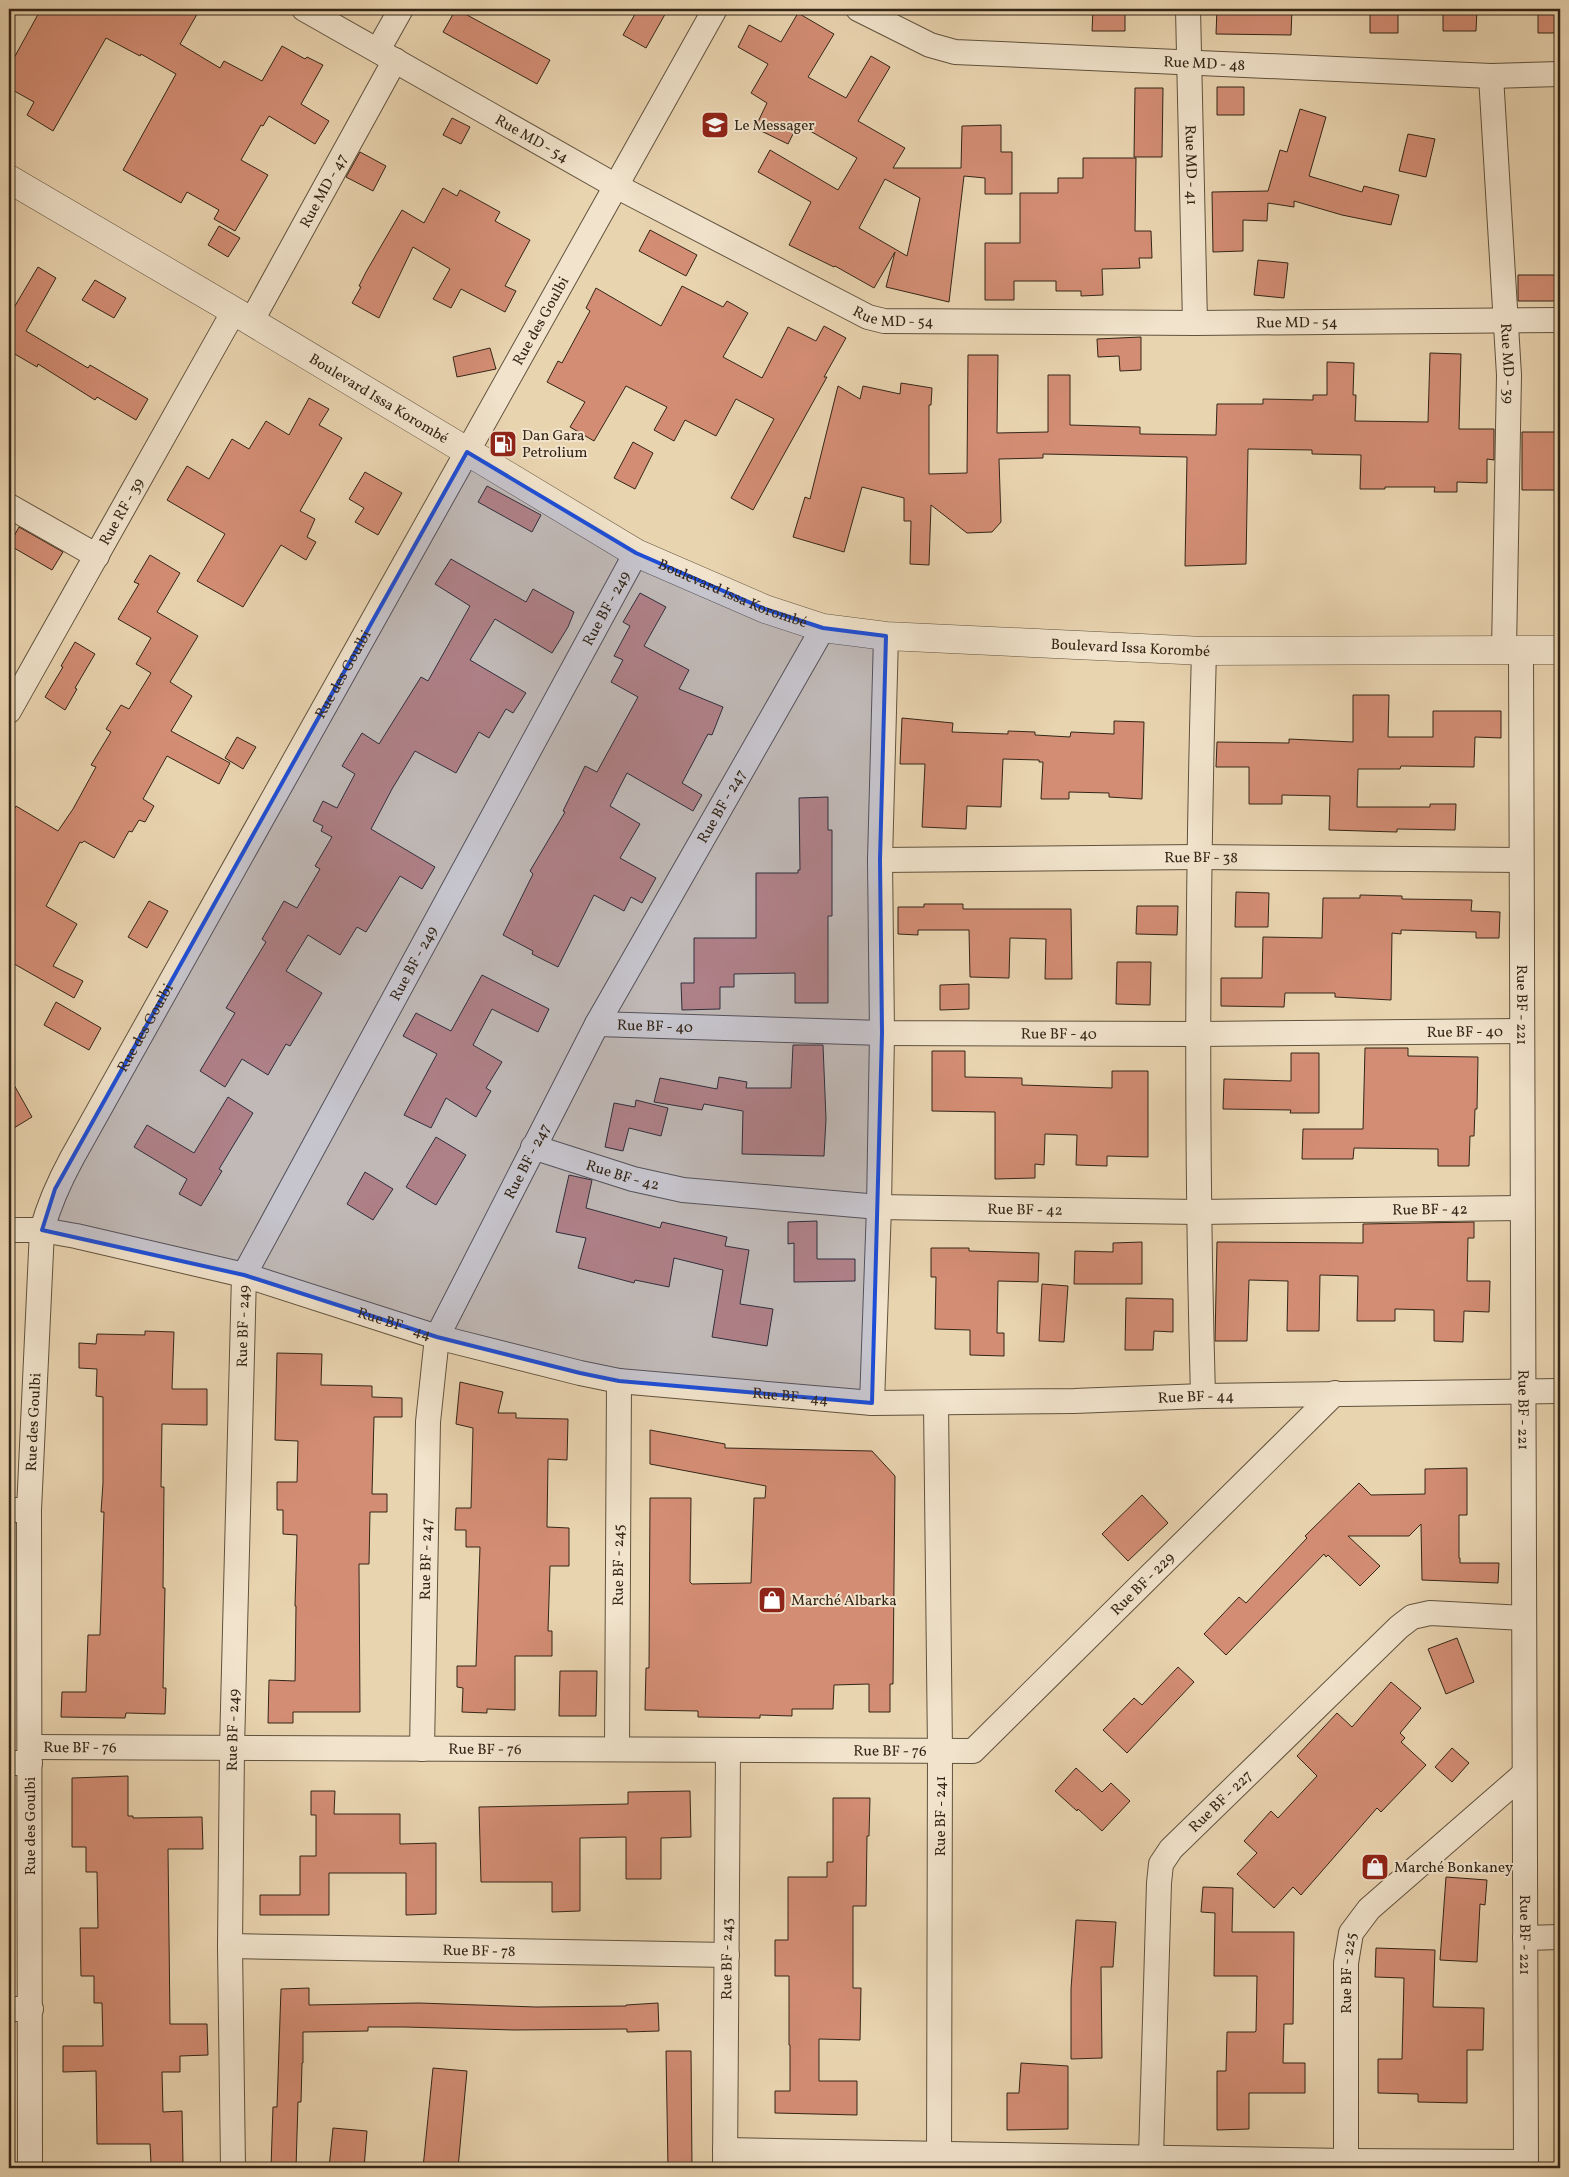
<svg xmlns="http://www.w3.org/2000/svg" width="1569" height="2177" font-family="Vollkorn,serif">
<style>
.building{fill:#d38d74;stroke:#342617;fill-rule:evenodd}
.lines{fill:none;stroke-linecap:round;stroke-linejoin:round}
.minor-casing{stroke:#61523d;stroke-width:26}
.tertiary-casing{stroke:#61523d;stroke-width:29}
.minor{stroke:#f1e3cc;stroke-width:24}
.tertiary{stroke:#f1e3cc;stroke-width:28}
.marked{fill:#1d4ed8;fill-opacity:0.2;stroke:#1d4ed8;stroke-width:4;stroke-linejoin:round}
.labels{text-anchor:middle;stroke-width:4;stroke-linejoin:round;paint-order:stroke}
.street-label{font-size:15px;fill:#342617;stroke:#f1e3cc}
.poi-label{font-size:15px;fill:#342617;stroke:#f1e3cc;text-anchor:start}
</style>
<rect width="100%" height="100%" fill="#e9d4b0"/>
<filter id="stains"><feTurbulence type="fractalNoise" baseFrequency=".004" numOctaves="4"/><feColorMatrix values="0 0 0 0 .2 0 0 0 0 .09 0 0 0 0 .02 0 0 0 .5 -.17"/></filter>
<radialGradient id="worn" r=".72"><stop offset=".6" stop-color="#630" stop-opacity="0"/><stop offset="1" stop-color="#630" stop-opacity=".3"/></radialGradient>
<!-- building -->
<path class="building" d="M41,9H200L180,44L220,68L224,61L262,81L282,46L305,59L307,57L323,65L301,104L329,121L315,144L269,116L263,126L261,125L241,160L268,175L235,231L214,219L219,210L187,192L181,203L123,170L176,74L141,54L140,56L106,38L53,131L27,115L34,102L9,88V67Z
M456,9L550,60L537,84L443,32Z
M638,9H668L646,48L623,35Z
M1093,9H1125V31H1092Z
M1217,9H1292L1291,35L1216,34Z
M1370,9H1398V33H1370Z
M1443,9H1477L1476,31H1443Z
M1538,9H1556V33H1538Z
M798,13L834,34L808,77L846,98L871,56L890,67L858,121L905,148L893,168H961L962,126L1001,125V152H1012V194H985V178L964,176L949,302L886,287L895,252L874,288L835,266L834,267L789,245L811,202L758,172L770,150L838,190L857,158L798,124L788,144L755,128L767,103L751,93L768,64L738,47L749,25L781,42ZM885,179L920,198L907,256L859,228Z
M1217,87H1244V115H1217Z
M1135,88H1163L1162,157H1134Z
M1300,109L1326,117L1309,176L1362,192L1364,186L1399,195L1391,225L1342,215L1294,201V207L1268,203L1267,221L1243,220V251L1213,252L1212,192L1268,191L1280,150L1287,152Z
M452,118L470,127L461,144L443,135Z
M1408,134L1435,139L1426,177L1399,171Z
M360,152L386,166L373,191L346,177Z
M1083,158H1136L1135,231H1151L1152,258H1139L1140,268L1102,269L1103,295L1081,296V291H1056V281H1014V300H985V243H1020V193H1058V178H1083Z
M443,188L457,196L460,190L500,212L495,221L530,240L505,286L516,291L505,312L461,289L451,308L433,299L450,269L413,247L379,318L352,303L361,287L359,286L366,272L402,210L424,223Z
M219,226L240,238L228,257L208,245Z
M650,230L697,255L686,276L639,251Z
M1258,260L1288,263L1284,298L1254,295Z
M38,267L56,278L26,331L88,368L90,365L148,399L136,420L97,397L95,400L38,364L37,367L13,353L9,360V316Z
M1518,275H1560V301H1518Z
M95,280L126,298L114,318L82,300Z
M682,286L723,307L727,301L748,313L723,357L762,378L788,327L816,341L824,326L846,338L824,377H827L753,510L731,498L774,419L736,399L716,436L685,420L674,441L654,430L667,407L626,386L594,441L570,427L585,402L547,382L558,361L562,363L590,311L586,308L596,288L661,326Z
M1141,337V370L1120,371L1119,356L1098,357L1097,339Z
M490,348L496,369L457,377L453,357Z
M1430,353L1461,354L1459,429H1494V460L1487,459V483L1457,482V492H1434L1435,487H1385V489H1360L1361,455L1312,454V450L1248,449L1246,564L1185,566L1187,457L1043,454V458L999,459L1001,522L992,532L967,533L931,505L929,565L910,564L911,521H904V498L862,487L844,552L793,537L805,497L810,499L838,386L860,399L863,386L900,394L901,383L932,388L931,405H929V474L967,473L968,355H998L997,433L1048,432V375H1070V425L1140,427V434L1216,435L1217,404H1263V399L1313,400V395H1327V362L1354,363L1353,395H1356L1355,421L1428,422Z
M309,398L329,409L319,425L342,438L300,511L315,519L307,537L316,542L306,560L281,545L243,607L197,581L225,534L167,500L187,466L209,479L232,439L249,449L266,421L289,435Z
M1522,432H1560V490H1522Z
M633,442L653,453L635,489L614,478Z
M365,472L402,493L378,535L355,522L364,508L349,499Z
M487,486L541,515L532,532L478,502Z
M19,527L63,552L52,570L9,545Z
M150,555L180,573L157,612L198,636L170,682L192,696L171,731L230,763L219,784L167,756L143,799L154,806L145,822L139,820L132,832L129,831L114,858L84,841L82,843L80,842L46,906L77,924L53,966L83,981L74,998L9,961V818L16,806L58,831L73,809L96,767L91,765L111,732L106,729L121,705L129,709L151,673L136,664L151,638L118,619L139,584L134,582Z
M451,559L526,602L533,589L574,612L568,627L552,653L495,619L470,660L526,693L513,713L506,709L489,738L479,732L456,773L415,751L392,789L371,829L435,867L422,889L400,876L366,932L357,927L340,955L308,935L286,971L322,993L290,1046L286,1044L268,1075L242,1059L225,1087L200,1071L235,1013L226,1008L266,942L262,939L284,901L297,908L320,869L315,866L332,837L321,831L323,826L313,821L323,801L337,808L355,774L342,766L362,733L379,744L421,677L428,681L470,606L435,584Z
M640,593L666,607L644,646L689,670L679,689L723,707L712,735L708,734L682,783L702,795L693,811L627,773L610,806L640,824L620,858L656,878L642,903L631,897L624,911L594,895L558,967L532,954L533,951L503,935L533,874L530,871L565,812L563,811L585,766L597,772L638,697L611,682L623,660L614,656L630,626L623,622Z
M75,642L95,654L75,688L77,689L65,710L45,697L63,667L61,666Z
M1353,695H1389L1388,737H1433V711H1501V738L1475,737L1474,767L1401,766L1400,769H1358L1357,807H1430V804H1456L1455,830L1397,829V832L1329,830L1330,796L1282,795V804H1249V767H1216L1217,742L1289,743V739L1353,742Z
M902,718L953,723L952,732L1008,734V731L1035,732V735L1070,737L1071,732L1114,734V721L1144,722L1142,799L1109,797V793L1069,792V799H1041L1043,762H1039V760L1003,759L1001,807L967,806L966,829L922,827L925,764H900Z
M237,737L256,747L243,769L225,758Z
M828,797V830H832V916H828V1003H795V973L734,974V987H720V1009L682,1010L681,983H694V938H756V873H798V870H800L799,798Z
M1236,892L1269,893L1268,927H1235Z
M1360,895L1402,896V899L1472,900L1471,911L1500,912L1499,938H1476V932L1401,930V934L1392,933L1391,1000L1335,997V993H1285L1284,1007L1221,1006V978H1262L1263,937L1322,938L1323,898H1360Z
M149,901L168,911L147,948L128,937Z
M924,904H963V909H1071L1072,979H1045L1046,939L1010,938L1009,978L970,977L969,930H918V935L898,934V907H924Z
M1137,906H1178L1177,935L1136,934Z
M1117,962H1151L1150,1005L1116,1004Z
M482,975L549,1009L538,1032L492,1009L473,1045L502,1062L486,1088L491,1091L476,1117L446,1098L431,1128L404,1115L437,1054L403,1036L416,1013L451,1031Z
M969,984V1009L940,1010V985Z
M56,1002L101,1028L89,1050L44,1025Z
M793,1045H823L826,1119L824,1156L742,1154L743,1111L704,1104L702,1110L654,1102L660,1078L717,1089L719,1077L747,1082L746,1088H791Z
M1365,1048H1408V1056L1478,1057L1477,1109H1475L1474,1136H1470L1469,1166H1438V1149L1354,1148L1353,1159H1302L1303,1129H1363Z
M932,1051H965V1077L1022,1078V1085L1112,1088V1071H1148V1157L1107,1156V1166L1076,1165L1077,1135L1045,1134L1044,1165L1035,1164V1178L995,1179V1112L932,1111Z
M1291,1053H1319V1113H1290L1291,1110L1223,1109L1224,1079L1291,1081Z
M9,1076L32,1117L9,1131Z
M228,1097L253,1113L219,1169L222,1171L201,1206L179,1194L187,1179L134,1147L147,1125L194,1153Z
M636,1100L668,1108L661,1136L629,1128L623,1151L605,1147L614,1103L635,1107Z
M436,1137L466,1155L436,1205L406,1187Z
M365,1172L393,1189L373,1220L347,1204Z
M569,1175L592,1180L586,1208L660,1228L662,1222L727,1237L725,1246L749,1250L740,1304L773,1309L767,1346L712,1337L723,1270L674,1258L669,1287L635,1280L634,1283L578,1268L586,1238L556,1232Z
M817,1221V1259H855V1281L794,1282V1243L788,1244V1222Z
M1474,1222V1238H1468L1467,1281H1490L1489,1312L1464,1311L1463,1342L1434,1341V1310L1395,1309V1321H1357L1358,1276L1320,1275L1319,1331H1287L1288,1281L1249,1280L1247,1341H1215L1217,1242L1363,1243V1224Z
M1142,1242V1284H1074L1075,1251L1113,1252V1243Z
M931,1248H969V1251L1039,1253L1038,1282L998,1281L997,1333H1004V1356L970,1355V1330L935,1329L936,1277H931Z
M1042,1284L1068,1286L1064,1342L1039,1341Z
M1126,1298L1173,1299V1332L1154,1331L1153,1350H1125Z
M145,1331L174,1332L172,1389H207V1425L162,1424L161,1487H164L163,1588H165L163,1688H166L165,1714L126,1713L125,1718L61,1717L62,1692H86L88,1635H100L104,1512H101L103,1483V1397L96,1396L97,1369L79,1368V1343L96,1344L97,1334L145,1335Z
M277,1353L322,1354L321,1385L372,1386V1397L402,1398V1417H374L372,1494H387V1512H370L369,1564H359L360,1712H293V1723H268L269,1680L295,1681L296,1606H295L297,1535L283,1534V1510H277V1482H297L298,1441L275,1440Z
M460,1382L503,1392L498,1413H516V1418L568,1419L567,1460L548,1459L547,1527L569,1528V1566H550L548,1631H552V1656H515V1710L487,1709V1713L462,1712L463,1688L457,1687V1666H476L480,1547H466V1530H455L456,1508H471L473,1428L456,1424Z
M650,1430L725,1444V1448L872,1451L895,1476L893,1684H890V1712H869V1684L834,1685L833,1709H792V1716L760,1715V1718L698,1717V1711L645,1710L646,1668H649L650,1498H691L690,1582L692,1584L751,1583L754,1498H765L766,1486L650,1464Z
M1467,1468V1515H1459V1558H1460V1563H1499L1498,1583L1422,1580L1421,1524L1409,1536H1348L1380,1566L1360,1586L1328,1555L1326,1557L1324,1554L1226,1655L1204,1634L1239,1597L1246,1603L1307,1538L1305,1536L1359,1483L1371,1495L1425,1494V1469Z
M1142,1495L1168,1523L1128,1561L1102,1534Z
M1457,1638L1474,1682L1446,1694L1428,1649Z
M1178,1667L1194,1682L1127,1753L1103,1730L1134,1698L1142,1705Z
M560,1671H597L596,1716H559Z
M1391,1682L1421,1708L1400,1733L1405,1738L1401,1742L1426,1765L1381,1812L1377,1808L1301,1895L1293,1887L1274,1908L1237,1874L1257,1853L1244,1841L1271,1811L1278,1818L1317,1776L1297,1756L1337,1713L1352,1727Z
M1452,1748L1469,1763L1452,1782L1435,1767Z
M1076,1768L1102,1792L1111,1783L1130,1801L1102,1831L1078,1809L1077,1811L1055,1791Z
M128,1776V1816H133V1818L202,1817L203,1849H168L170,2024H207L208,2055L180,2056V2072H162L163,2112L182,2111L183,2163H151L150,2144H97L96,2071L63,2072V2046H103L102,2003H94V1976H81L80,1928H98L97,1872H86V1847H72V1778Z
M311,1791H335L334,1814H400V1844L436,1843V1914L406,1915V1873H329V1915H260V1895H300V1856H316V1815H311Z
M690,1791L691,1837L661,1838V1879H626V1837L580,1838V1911L552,1912V1882H481L479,1807L628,1804V1792Z
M833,1798H870L869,1836H867L866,1906H853V1988H861L860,2040L819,2039V2081H857V2115L775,2113V2091H790V2045H789V1976H775V1940H788V1877H827V1862H833Z
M1446,1877L1487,1880L1485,1905L1480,1904L1477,1962L1440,1960Z
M1203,1887L1233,1888L1232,1932H1294L1293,2024H1284L1283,2063H1305V2093H1249V2129L1217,2130V2071H1226L1227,2032H1255L1256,2031L1257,1976H1214L1215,1913L1201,1912Z
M1076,1920L1116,1922L1113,1967H1101L1102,2058L1071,2059V1989Z
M1376,1948L1435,1950L1433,2007L1484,2008L1483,2050H1467V2103L1418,2102V2094L1378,2093V2059H1402L1404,1978L1375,1977Z
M309,1988V2005L419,2003L536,2007L626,2006V2005L658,2003L659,2031L627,2032V2029L515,2030L405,2027H368V2031L303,2032V2063H302L301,2102H298L296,2168H271L273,2107H277L281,1989Z
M666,2051H691L692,2168H668Z
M1021,2063L1068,2066V2129L1007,2130V2093H1019Z
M433,2068L467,2071L458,2168H423Z
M333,2128L367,2131L364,2168H329Z"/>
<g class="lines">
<defs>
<g id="minor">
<path id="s1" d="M304,9L616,186L868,317L884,321L1195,323L1560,320"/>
<path id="s2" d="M858,9L930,45L955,52L1491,76L1560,74"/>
<path id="s3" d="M1188,9L1195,323"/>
<path d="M378,50L401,9"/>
<path id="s4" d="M1491,76L1509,375L1504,650"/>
<path id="s5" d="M251,322L395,60"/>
<path d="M9,506L97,556"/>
<path id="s6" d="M1521,651L1526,2168"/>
<path id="s7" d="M9,711L234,311"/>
<path id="s8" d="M880,860L1198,857L1521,860"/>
<path id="s9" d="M597,1024L882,1033L1199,1034L1522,1031"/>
<path id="s10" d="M533,1147L633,1179L683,1190L879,1207L1198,1212L1522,1208"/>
<path id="s11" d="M9,1230H42L76,1236L244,1275L437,1337L580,1373L619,1381L872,1403L1074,1401L1203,1396L1560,1391"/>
<path d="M1203,1396C1196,1147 1197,899 1204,651"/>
<path d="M872,1403L879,1207L882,1033L880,860L886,636"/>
<path d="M936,1403L940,1751L939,2168"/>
<path d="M9,1510H29"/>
<path id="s12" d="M30,1747L973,1751L1335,1393"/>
<path id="s13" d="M422,1749L428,1422L437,1337L597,1024L823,628"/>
<path id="s14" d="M617,1749L619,1381"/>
<path d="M9,1763H30"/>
<path d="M1525,1938L1560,1937"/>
<path id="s15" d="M230,1946L727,1955"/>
<path d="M9,2009H31"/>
<path d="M725,2150L1346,2161L1526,2162"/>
<path id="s16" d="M1151,2156L1159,1883L1161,1864L1171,1849L1399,1627L1412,1617L1430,1613L1524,1618"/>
<path id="s17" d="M1346,2161V1963L1351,1933L1369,1909L1524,1774"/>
<path id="s18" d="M30,2168L29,1510L42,1230C49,1204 59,1182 72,1158L715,9"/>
<path id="s19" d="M233,2168L230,1946L232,1748L244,1275L636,553"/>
<path id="s20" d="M725,2168L728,1750"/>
</g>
<g id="tertiary">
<path id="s21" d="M9,179L234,311L636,553L765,609L823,628L886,636L1204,651L1560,650"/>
</g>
</defs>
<!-- minor casing -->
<use href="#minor" class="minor-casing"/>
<!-- tertiary casing -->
<use href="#tertiary" class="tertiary-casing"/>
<!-- minor -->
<use href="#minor" class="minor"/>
<!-- tertiary -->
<use href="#tertiary" class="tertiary"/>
</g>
<!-- marked area -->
<path class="marked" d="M467,452L636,553L765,609L823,628L886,636L880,860L882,1033L872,1403L619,1381L580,1373L437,1337L244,1275L42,1230L55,1189Z"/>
<!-- icons -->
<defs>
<symbol id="school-square" viewBox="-11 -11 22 22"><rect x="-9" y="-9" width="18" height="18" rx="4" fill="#8f2418" stroke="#f1e3cc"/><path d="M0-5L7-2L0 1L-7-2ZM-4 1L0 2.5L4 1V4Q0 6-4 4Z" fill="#fff"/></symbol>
<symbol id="fuel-square" viewBox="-11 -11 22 22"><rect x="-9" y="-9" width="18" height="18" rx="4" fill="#8f2418" stroke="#f1e3cc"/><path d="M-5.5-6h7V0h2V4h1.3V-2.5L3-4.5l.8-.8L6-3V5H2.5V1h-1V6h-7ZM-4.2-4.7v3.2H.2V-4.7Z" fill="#fff"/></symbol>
<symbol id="shop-square" viewBox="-11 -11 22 22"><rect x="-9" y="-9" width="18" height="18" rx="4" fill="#8f2418" stroke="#f1e3cc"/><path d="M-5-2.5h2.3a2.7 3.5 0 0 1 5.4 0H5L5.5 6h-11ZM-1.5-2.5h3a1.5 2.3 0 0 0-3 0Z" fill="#fff"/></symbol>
</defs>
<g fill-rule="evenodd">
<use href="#school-square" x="699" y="109" width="32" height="32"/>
<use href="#fuel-square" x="487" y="428" width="32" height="32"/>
<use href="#shop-square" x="756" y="1584" width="32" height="32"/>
<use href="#shop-square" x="1359" y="1851" width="32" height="32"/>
</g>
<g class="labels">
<!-- street labels -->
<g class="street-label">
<text dy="5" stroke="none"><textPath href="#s2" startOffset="356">Rue MD - 48</textPath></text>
<text dy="5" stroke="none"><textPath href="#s1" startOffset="262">Rue MD - 54</textPath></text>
<text dy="5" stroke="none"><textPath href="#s3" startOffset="156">Rue MD - 41</textPath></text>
<text dy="5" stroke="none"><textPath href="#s5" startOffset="150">Rue MD - 47</textPath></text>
<text dy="5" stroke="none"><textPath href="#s1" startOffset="668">Rue MD - 54</textPath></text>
<text dy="5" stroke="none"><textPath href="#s18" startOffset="1976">Rue des Goulbi</textPath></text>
<text dy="5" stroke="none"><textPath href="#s1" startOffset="1072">Rue MD - 54</textPath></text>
<text dy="5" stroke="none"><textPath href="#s4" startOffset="288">Rue MD - 39</textPath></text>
<text dy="5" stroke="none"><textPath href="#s21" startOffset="430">Boulevard Issa Korombé</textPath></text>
<text dy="5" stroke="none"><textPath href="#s7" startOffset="229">Rue RF - 39</textPath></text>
<text dy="5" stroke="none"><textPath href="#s21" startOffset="835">Boulevard Issa Korombé</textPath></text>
<text dy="5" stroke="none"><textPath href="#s19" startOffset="1652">Rue BF - 249</textPath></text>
<text dy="5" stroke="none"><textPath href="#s21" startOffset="1240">Boulevard Issa Korombé</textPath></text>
<text dy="5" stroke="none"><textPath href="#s18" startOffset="1571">Rue des Goulbi</textPath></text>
<text dy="5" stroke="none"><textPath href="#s13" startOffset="1015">Rue BF - 247</textPath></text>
<text dy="5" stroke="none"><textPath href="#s8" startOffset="321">Rue BF - 38</textPath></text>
<text dy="5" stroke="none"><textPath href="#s19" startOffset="1248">Rue BF - 249</textPath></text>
<text dy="5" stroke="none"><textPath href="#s6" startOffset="354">Rue BF - 221</textPath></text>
<text dy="5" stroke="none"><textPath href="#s9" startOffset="58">Rue BF - 40</textPath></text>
<text dy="5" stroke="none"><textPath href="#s18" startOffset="1166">Rue des Goulbi</textPath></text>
<text dy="5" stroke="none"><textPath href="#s9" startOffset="868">Rue BF - 40</textPath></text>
<text dy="5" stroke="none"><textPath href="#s9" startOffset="462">Rue BF - 40</textPath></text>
<text dy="5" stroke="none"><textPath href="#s13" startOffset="610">Rue BF - 247</textPath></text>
<text dy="5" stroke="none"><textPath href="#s10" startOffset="94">Rue BF - 42</textPath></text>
<text dy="5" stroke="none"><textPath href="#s10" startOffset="904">Rue BF - 42</textPath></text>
<text dy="5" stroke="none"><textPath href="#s10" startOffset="499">Rue BF - 42</textPath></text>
<text dy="5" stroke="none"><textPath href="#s11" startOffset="398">Rue BF - 44</textPath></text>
<text dy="5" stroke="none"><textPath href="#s19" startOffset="842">Rue BF - 249</textPath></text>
<text dy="5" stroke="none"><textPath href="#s11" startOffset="802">Rue BF - 44</textPath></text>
<text dy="5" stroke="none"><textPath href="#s11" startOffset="1208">Rue BF - 44</textPath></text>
<text dy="5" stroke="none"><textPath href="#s6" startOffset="759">Rue BF - 221</textPath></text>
<text dy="5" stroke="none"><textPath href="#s18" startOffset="746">Rue des Goulbi</textPath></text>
<text dy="5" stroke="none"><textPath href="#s13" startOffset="190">Rue BF - 247</textPath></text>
<text dy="5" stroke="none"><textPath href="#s14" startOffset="184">Rue BF - 245</textPath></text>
<text dy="5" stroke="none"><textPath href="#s12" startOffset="1181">Rue BF - 229</textPath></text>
<text dy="5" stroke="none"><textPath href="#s19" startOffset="438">Rue BF - 249</textPath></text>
<text dy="5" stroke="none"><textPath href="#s12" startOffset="50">Rue BF - 76</textPath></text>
<text dy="5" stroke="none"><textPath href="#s12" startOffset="455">Rue BF - 76</textPath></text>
<text dy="5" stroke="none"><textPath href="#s12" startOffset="860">Rue BF - 76</textPath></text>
<text dy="5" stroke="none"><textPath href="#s16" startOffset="379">Rue BF - 227</textPath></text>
<text transform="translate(940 1816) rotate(-90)" y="5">Rue BF - 241</text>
<text transform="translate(30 1826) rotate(-90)" y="5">Rue des Goulbi</text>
<text dy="5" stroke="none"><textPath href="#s6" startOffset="1284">Rue BF - 221</textPath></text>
<text dy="5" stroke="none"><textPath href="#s15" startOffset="249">Rue BF - 78</textPath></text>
<text dy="5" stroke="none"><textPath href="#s20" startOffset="209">Rue BF - 243</textPath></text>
<text dy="5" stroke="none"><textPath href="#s17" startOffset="188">Rue BF - 225</textPath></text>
</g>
<!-- poi labels -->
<g class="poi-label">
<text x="734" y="130">Le Messager</text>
<text x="522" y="440">Dan Gara<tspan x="522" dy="17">Petrolium</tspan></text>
<text x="791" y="1605">Marché Albarka</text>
<text x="1394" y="1872">Marché Bonkaney</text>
</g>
</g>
<!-- margin -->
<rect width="1569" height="2177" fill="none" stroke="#e9d4b0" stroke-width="30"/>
<rect x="10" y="10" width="1549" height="2157" fill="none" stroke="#342617" stroke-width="2.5"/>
<rect x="15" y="15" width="1539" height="2147" fill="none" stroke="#342617"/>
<rect width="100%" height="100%" filter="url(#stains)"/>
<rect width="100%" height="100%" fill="url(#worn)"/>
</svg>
